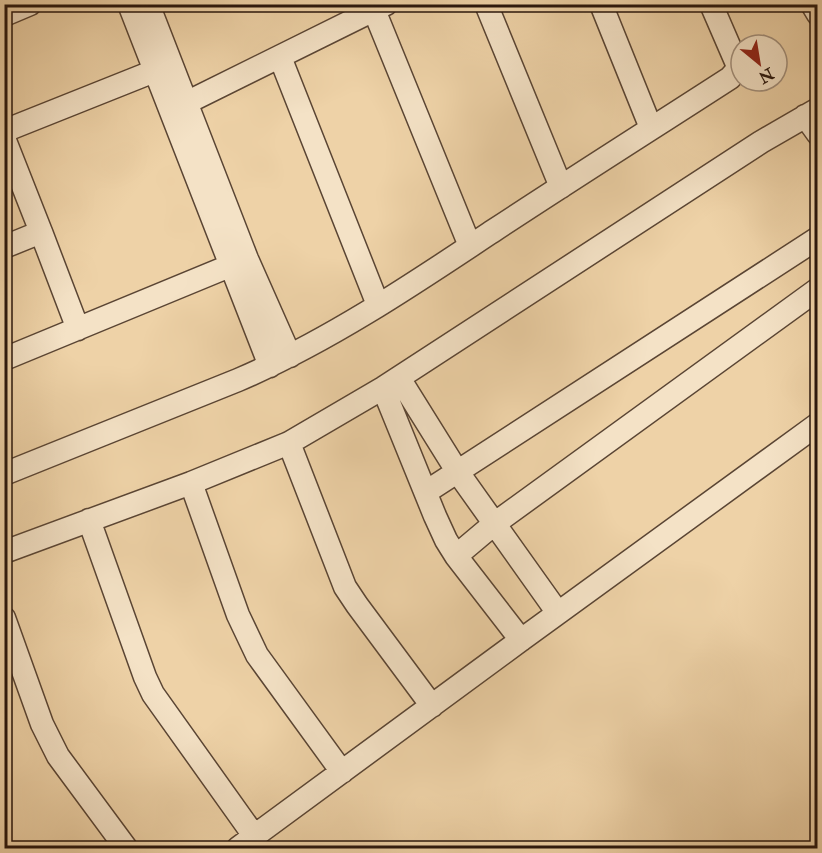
<svg xmlns="http://www.w3.org/2000/svg" width="822" height="853" font-family="'IM FELL Double Pica',serif">
<style>
.lines{fill:none;stroke-linecap:round;stroke-linejoin:round}
.minor-casing{stroke:#5a4534;stroke-width:25}
.minor{stroke:#f4e2c6;stroke-width:22}
</style>
<rect width="100%" height="100%" fill="#eed2a7"/>
<filter id="stains"><feTurbulence type="fractalNoise" baseFrequency=".00333" numOctaves="4"/><feColorMatrix values="0 0 0 0 .2 0 0 0 0 .09 0 0 0 0 .02 0 0 0 .5 -.17"/></filter>
<radialGradient id="worn" r=".72"><stop offset=".6" stop-color="#630" stop-opacity="0"/><stop offset="1" stop-color="#630" stop-opacity=".3"/></radialGradient>
<g class="lines">
<defs>
<path id="minor" d="M129,4L270,366
M148,4L247,259L290,356
M486,4L561,187
M601,4L651,128
M812,4L818,14
M374,10L470,246
M4,15L30,4
M280,57L378,305
M186,103L386,4
M805,116L818,134
M4,131L167,66
M4,138L41,232
M4,247L41,232L78,329
M4,359L244,260
M399,378L457,471L558,613
M383,388L435,516L446,540L456,556L521,640
M289,443L345,587L357,605L432,706
M4,474L238,380C327,342 412,285 493,231C572,179 651,129 730,78L737,70V64L711,4
M191,483L238,615L257,655L342,772
M426,492L818,238
M89,520L145,677L153,694L255,837
M4,552L191,483L289,443L383,388L761,142L818,109
M456,556L494,524L818,289
M4,618L42,724L58,756L126,848
M238,848L521,640L818,424"/>
</defs>
<!-- minor casing -->
<use href="#minor" class="minor-casing"/>
<!-- minor -->
<use href="#minor" class="minor"/>
</g>
<!-- margin -->
<rect width="822" height="853" fill="none" stroke="#eed2a7" stroke-width="24"/>
<rect x="6" y="6" width="810" height="841" fill="none" stroke="#29160d" stroke-width="3"/>
<rect x="12" y="12" width="798" height="829" fill="none" stroke="#29160d" stroke-width="1.5"/>
<!-- north arrow -->
<g transform="translate(759 63) rotate(150)"><circle r="28" fill="#f4e2c6" stroke="#a3907c" stroke-width="1.5"/>
<path d="M0-4.5L10 22L0 15L-10 22Z" fill="#8f2418"/>
<text y="-9" font-size="16" font-weight="bold" text-anchor="middle" fill="#29160d">N</text>
</g>
<rect width="100%" height="100%" filter="url(#stains)"/>
<rect width="100%" height="100%" fill="url(#worn)"/>
</svg>
